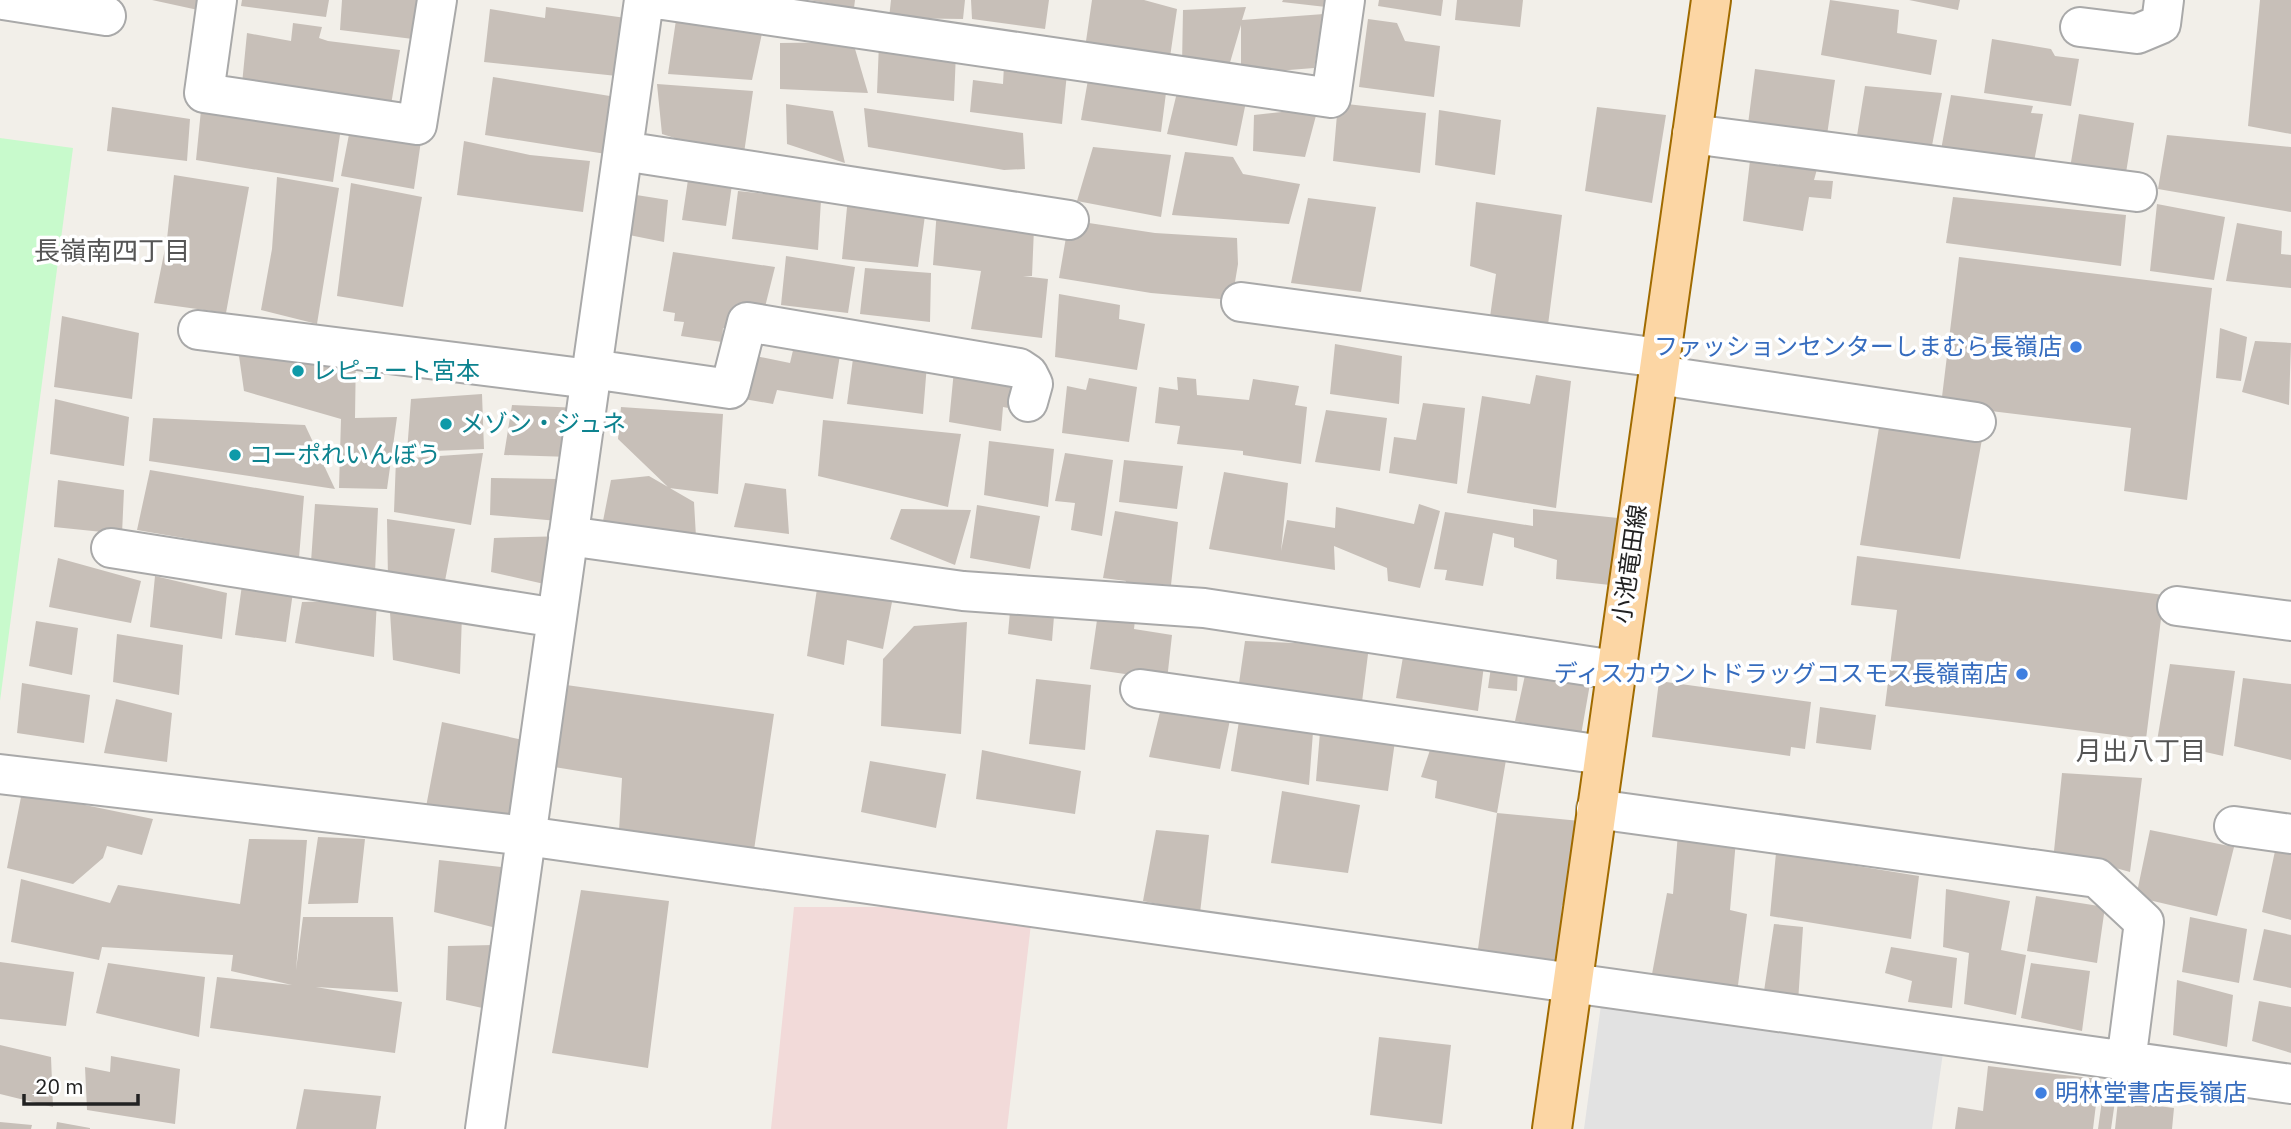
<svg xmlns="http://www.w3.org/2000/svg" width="2291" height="1129" font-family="'IBM Plex Sans','Noto Sans JP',sans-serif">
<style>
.commercial{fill:#f2dad9}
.park{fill:#c8facc}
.parking{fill:#e2e2e2}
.building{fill:#c7bfb8}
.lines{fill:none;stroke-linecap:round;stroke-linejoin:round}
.minor-casing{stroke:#a9a9a9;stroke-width:42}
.major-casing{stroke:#a06b00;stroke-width:42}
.minor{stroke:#fff;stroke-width:38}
.major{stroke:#fcd6a4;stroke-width:38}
.shop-dot{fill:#3f7fe0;stroke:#fff;stroke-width:2.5}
.culture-dot{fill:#0f9aa8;stroke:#fff;stroke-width:2.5}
.labels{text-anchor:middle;stroke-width:7;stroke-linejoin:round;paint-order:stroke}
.shop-label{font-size:24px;fill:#366cbe;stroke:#fff;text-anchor:end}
.culture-label{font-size:24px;fill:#0d838f;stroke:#fff;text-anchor:start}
.street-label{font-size:24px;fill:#222;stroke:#fff}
.neighbourhood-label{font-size:26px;fill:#555;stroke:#fff}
</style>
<rect width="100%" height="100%" fill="#f2efe9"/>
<!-- commercial -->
<path class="commercial" d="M794,907H1033L1007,1129H771Z"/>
<!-- park -->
<path class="park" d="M0,138L73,148L0,701Z"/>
<!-- parking -->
<path class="parking" d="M1601,1005L1943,1053L1932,1129H1584Z"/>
<!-- building -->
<path class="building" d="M152,0H199L198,10Z
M242,0H329L326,17L241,6Z
M342,0H418L413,39L340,30Z
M809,0H855L854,8Z
M891,0H965L963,19L889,18Z
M971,0H1049L1045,29L972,19Z
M1092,0H1144L1177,9L1169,64L1085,48Z
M1283,0H1326V7L1282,2Z
M1379,0H1443L1441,16L1378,6Z
M1457,0H1523L1520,27L1455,20Z
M1830,0L1899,10L1897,33L1937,40L1931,75L1821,55Z
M1909,0H1960L1958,10Z
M2260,0H2291V134L2248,126Z
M546,7L626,18L617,76L484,62L490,9L545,18Z
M1246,7L1242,20L1324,14L1314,68L1241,74V25L1229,66L1182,65L1183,10Z
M1368,19L1397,23L1405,41L1440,46L1434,97L1359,87Z
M676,20L764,24L752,80L668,74Z
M293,23L322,27L319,38L328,41L400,50L391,105L242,84L247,33L291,41Z
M1992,39L2051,49L2055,56L2079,59L2071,106L1984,93Z
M853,42L868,93L780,89V43Z
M879,43L956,52L954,101L877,93Z
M1004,65L1067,73L1062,124L970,112L973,80L1003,84Z
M1755,69L1835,80L1826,142L1747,132Z
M1089,74L1167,85L1161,132L1081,120Z
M493,77L616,97L606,154L485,135Z
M657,84L753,91L743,160L662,134Z
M1179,84L1248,92L1237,146L1167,134Z
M1865,86L1942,93L1931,151L1856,142Z
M1951,95L2033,106L2031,113L2043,114L2033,167L1939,161Z
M202,100L342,121L333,182L196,160Z
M1338,103L1426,113L1420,173L1333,161Z
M786,104L833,111L845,163L787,144Z
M112,107L190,119L187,161L107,151Z
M1597,107L1666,115L1652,203L1585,191Z
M864,108L1023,133L1025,169L1004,170L868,147Z
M1318,108L1305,157L1253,151L1254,115Z
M1439,110L1501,120L1495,175L1435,165Z
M2079,114L2134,123L2125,179L2070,168Z
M351,124L422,134L414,189L341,176Z
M2167,135L2291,147V212L2158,189Z
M464,141L530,155L590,161L583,212L457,195Z
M1093,147L1171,155L1161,217L1077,201Z
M1185,152L1233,157L1243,174L1300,184L1289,224L1172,215Z
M1751,152L1819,162L1814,180L1833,181L1831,199L1809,197L1803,231L1743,221Z
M689,173L733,178L726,226L682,220Z
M174,175L249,187L226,313L154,303L167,239Z
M277,177L339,188L317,324L261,310L272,249Z
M351,183L422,197L403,307L337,296Z
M738,191L821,200L818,250L732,239Z
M630,194L668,200L664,242L624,234Z
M848,197L926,208L918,267L842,259Z
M1953,197L2126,215L2121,266L1946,243Z
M1308,198L1376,207L1361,292L1291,283Z
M1476,202L1562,215L1548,325L1490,317L1496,274L1470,266Z
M2157,204L2225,217L2214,280L2150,271Z
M937,209L1034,228L1032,276H1023L1048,279L1042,338L971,329L981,271L933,265Z
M1069,220L1155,233L1237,238L1238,264L1232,300L1151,293L1059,278Z
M2237,223L2282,231L2281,254L2291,255V288L2226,281Z
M673,252L775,267L763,315L739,331L723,328L722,342L681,336L684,322L674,321L675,313L663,311Z
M786,256L855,267L848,313L781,305Z
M1959,257L2212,288L2187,500L2124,491L2131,428L1941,405Z
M865,268L931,273L930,322L860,314Z
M1059,294L1120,305L1119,319L1145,324L1137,370L1055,357Z
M62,316L139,333L132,399L54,387Z
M2220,328L2247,337L2241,381L2216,378Z
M236,335L356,350L355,418L397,417L387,489L339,488L341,419L244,391Z
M2255,341L2291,343L2289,405L2242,392Z
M1335,344L1402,356L1399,404L1330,394Z
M794,346L840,355L833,399L777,390L773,404L744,399L751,355L790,363Z
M854,351L927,364L923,414L847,404Z
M954,370L1025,383L1019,410L1003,407L1001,431L949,422Z
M1536,375L1571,381L1556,508L1467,493L1482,396L1530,404Z
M1177,377L1196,379L1197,395L1249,400L1253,379L1299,386L1295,405L1307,407L1301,464L1243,455V451L1177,444L1180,426L1155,423L1159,387L1178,390Z
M1089,378L1137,387L1129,442L1062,433L1067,386L1086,390Z
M482,394L484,449L407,452L411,399Z
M55,399L129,417L124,466L50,454Z
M1423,403L1465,408L1457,484L1389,473L1394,437L1416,440Z
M512,405L580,408L571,457L504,455Z
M621,407L723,414L718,494L669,488L618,439Z
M1326,410L1387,418L1380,471L1315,462Z
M153,418L305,425L335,489L149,461Z
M823,420L961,434L948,507L818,476Z
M1880,421L1983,434L1960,559L1860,545Z
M989,441L1054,449L1048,507L984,495Z
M483,453L471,525L394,512L396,459Z
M1065,453L1113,460L1102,536L1071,530L1075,503L1055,501Z
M1124,460L1183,466L1177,509L1119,502Z
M150,470L304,496L299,558L137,530Z
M1224,472L1288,483L1281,551L1287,520L1335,528L1336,507L1414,524L1419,504L1440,511L1420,588L1388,581L1387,568L1334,546L1335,570L1209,549Z
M649,476L694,502L696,537L603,521L611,480Z
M491,478L557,479L558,521L490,515Z
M58,480L124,490L122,534L54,527Z
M745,483L786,489L789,534L734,527Z
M315,504L378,508L375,572L311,562Z
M977,505L1040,516L1030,569L970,558Z
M901,509L971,510L955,565L890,539Z
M1533,509L1618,518L1610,585L1556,579L1557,560L1514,547V538L1493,533L1483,586L1445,580L1447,570L1434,569L1445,512L1533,526Z
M1115,511L1178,522L1171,585L1159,584L1158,598L1123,595L1126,581L1103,578Z
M387,519L455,529L444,586L388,579Z
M568,536L553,586L491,572L494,538Z
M1857,556L2164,595L2146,739L1885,706L1897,610L1851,605Z
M58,558L141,581L131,623L49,607Z
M155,576L227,593L222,639L150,627Z
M818,582L892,602L883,649L847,640L844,665L807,656Z
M242,585L293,592L286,642L235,635Z
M377,600L374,657L295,643L302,602Z
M1011,600L1055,604L1052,641L1008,634Z
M1099,606L1136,611L1134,629L1172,635L1167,680L1090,669Z
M390,612L462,614L460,674L393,660Z
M36,621L78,628L72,675L29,666Z
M967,622L961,734L881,726L883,659L914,626Z
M117,634L183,645L179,695L113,682Z
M1245,641L1369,646L1362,702L1239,683Z
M1405,645L1485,658L1478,711L1396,698Z
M1492,660L1518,664L1517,691L1488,688Z
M2170,664L2235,671L2223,756L2157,741Z
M1527,666L1591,678L1581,735L1515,721Z
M2243,678L2291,684V760L2234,746Z
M1036,679L1091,685L1085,750L1029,744Z
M1659,681L1811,702L1805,749L1791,747L1790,756L1652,737Z
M22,683L90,695L84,743L17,733Z
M559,684L774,714L754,850L619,831L622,778L548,766Z
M116,699L172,713L167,762L104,753Z
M1192,707L1231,715L1220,769L1149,757L1160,712L1190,717Z
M1820,707L1876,715L1871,750L1816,743Z
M1239,721L1313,732L1309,785L1231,771Z
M442,722L523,740L512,822L426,807Z
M1320,732L1395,741L1388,791L1316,781Z
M1432,744L1507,754L1497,813L1435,798L1437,781L1421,777Z
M982,750L1081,771L1075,814L976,799Z
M870,761L946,774L936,828L861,812Z
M2062,773L2142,778L2130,872L2054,851Z
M1282,791L1360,805L1348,873L1271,863Z
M22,792L153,819L142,855L107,846L103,858L73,884L7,868Z
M1497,813L1580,821L1567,906L1562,905L1558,968L1477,956Z
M1156,830L1209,835L1200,913L1143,901Z
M2150,830L2234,847L2217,916L2136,897Z
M1678,833L1736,840L1730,910L1747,914L1736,1001L1650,985L1667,893L1673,894Z
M318,837L365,839L358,903L308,904Z
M249,839L307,840L296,970L303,917H393L398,992L316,987L402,1002L395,1053L210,1028L217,977L292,985L231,971L233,955L102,947L99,960L11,942L21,879L110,903L118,885L240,904Z
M2275,851L2291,854V920L2262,912Z
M1776,853L1919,876L1911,939L1770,916Z
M439,860L510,868L500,929L434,912Z
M1946,889L2010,901L2001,950L2026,955L2016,1015L1964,1004L1969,953L1943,947Z
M581,890L669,901L648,1068L552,1053Z
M2036,896L2105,907L2097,963L2027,951Z
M2190,917L2247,929L2239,983L2182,972Z
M1774,924L1803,927L1798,1002L1763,998Z
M2264,929L2291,935V988L2253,980Z
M494,945L487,1009L446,1000L448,946Z
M1891,947L1957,958L1952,1008L1908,1002L1912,981L1885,973Z
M0,962L74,972L66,1026L0,1019Z
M108,963L205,977L199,1037L96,1013Z
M2031,963L2090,971L2082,1031L2021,1018Z
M2177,980L2233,995L2227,1047L2173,1035Z
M2259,1001L2291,1007V1053L2252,1041Z
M1379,1037L1451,1045L1442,1124L1370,1115Z
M0,1045L51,1057L53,1107L0,1094Z
M111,1056L180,1069L175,1124L87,1110L85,1067L110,1072Z
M1988,1066L2099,1079L2093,1129H1955L1958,1107L1983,1111Z
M304,1089L381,1096L376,1129H296Z
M2103,1093L2116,1094L2111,1129H2098Z
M2118,1101L2174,1108L2172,1129H2115Z
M0,1122L32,1125L31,1129H0Z
M57,1122L90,1128V1129H56Z"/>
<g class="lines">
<defs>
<path id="minor" d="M3,0L106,16
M217,0L204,93L417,125L437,0
M663,0L1331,98L1345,0
M2080,27L2137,34L2161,24L2164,0
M1692,134L2137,192
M623,151L1069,220
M1241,302L1660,358
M198,330L590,379
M592,369L730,389L747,322L1019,368L1028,374L1033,384L1028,402
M1658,375L1976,422
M568,536L963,591L1204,608L1615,670
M111,548L557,618
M2177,606L2291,621
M1140,689L1603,755
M0,774L526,836L2291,1084
M1596,809L2097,878L2144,922L2126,1062
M2234,826L2291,834
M485,1129L644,0"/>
<path id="major" d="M1552,1129L1711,0"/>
</defs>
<!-- minor casing -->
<use href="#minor" class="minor-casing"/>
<!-- major casing -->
<use href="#major" class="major-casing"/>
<!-- minor -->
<use href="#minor" class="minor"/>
<!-- major -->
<use href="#major" class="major"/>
</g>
<!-- markers -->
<g class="shop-dot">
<circle cx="2076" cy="347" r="7"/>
<circle cx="2022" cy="674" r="7"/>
<circle cx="2041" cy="1093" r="7"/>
</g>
<g class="culture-dot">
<circle cx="298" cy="371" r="7"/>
<circle cx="446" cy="424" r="7"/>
<circle cx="235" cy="455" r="7"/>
</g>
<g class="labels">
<!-- shop labels -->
<g class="shop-label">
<text x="2062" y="355">ファッションセンターしまむら長嶺店</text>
<text x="2008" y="682">ディスカウントドラッグコスモス長嶺南店</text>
<text x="2055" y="1101" text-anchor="start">明林堂書店長嶺店</text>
</g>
<!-- culture labels -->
<g class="culture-label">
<text x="312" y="379">レピュート宮本</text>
<text x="460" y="432">メゾン・ジュネ</text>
<text x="249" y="463">コーポれいんぼう</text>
</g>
<!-- street labels -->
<g class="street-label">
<text transform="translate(1630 564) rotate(-82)" y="8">小池竜田線</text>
</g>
<!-- neighbourhood labels -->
<g class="neighbourhood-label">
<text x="112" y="260">長嶺南四丁目</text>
<text x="2141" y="760">月出八丁目</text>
</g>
</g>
<!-- scale -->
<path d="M24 1094v10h114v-10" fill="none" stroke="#222222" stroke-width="3.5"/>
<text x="35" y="1094" font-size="21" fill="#222222" stroke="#ffffff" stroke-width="5" paint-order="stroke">20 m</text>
</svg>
